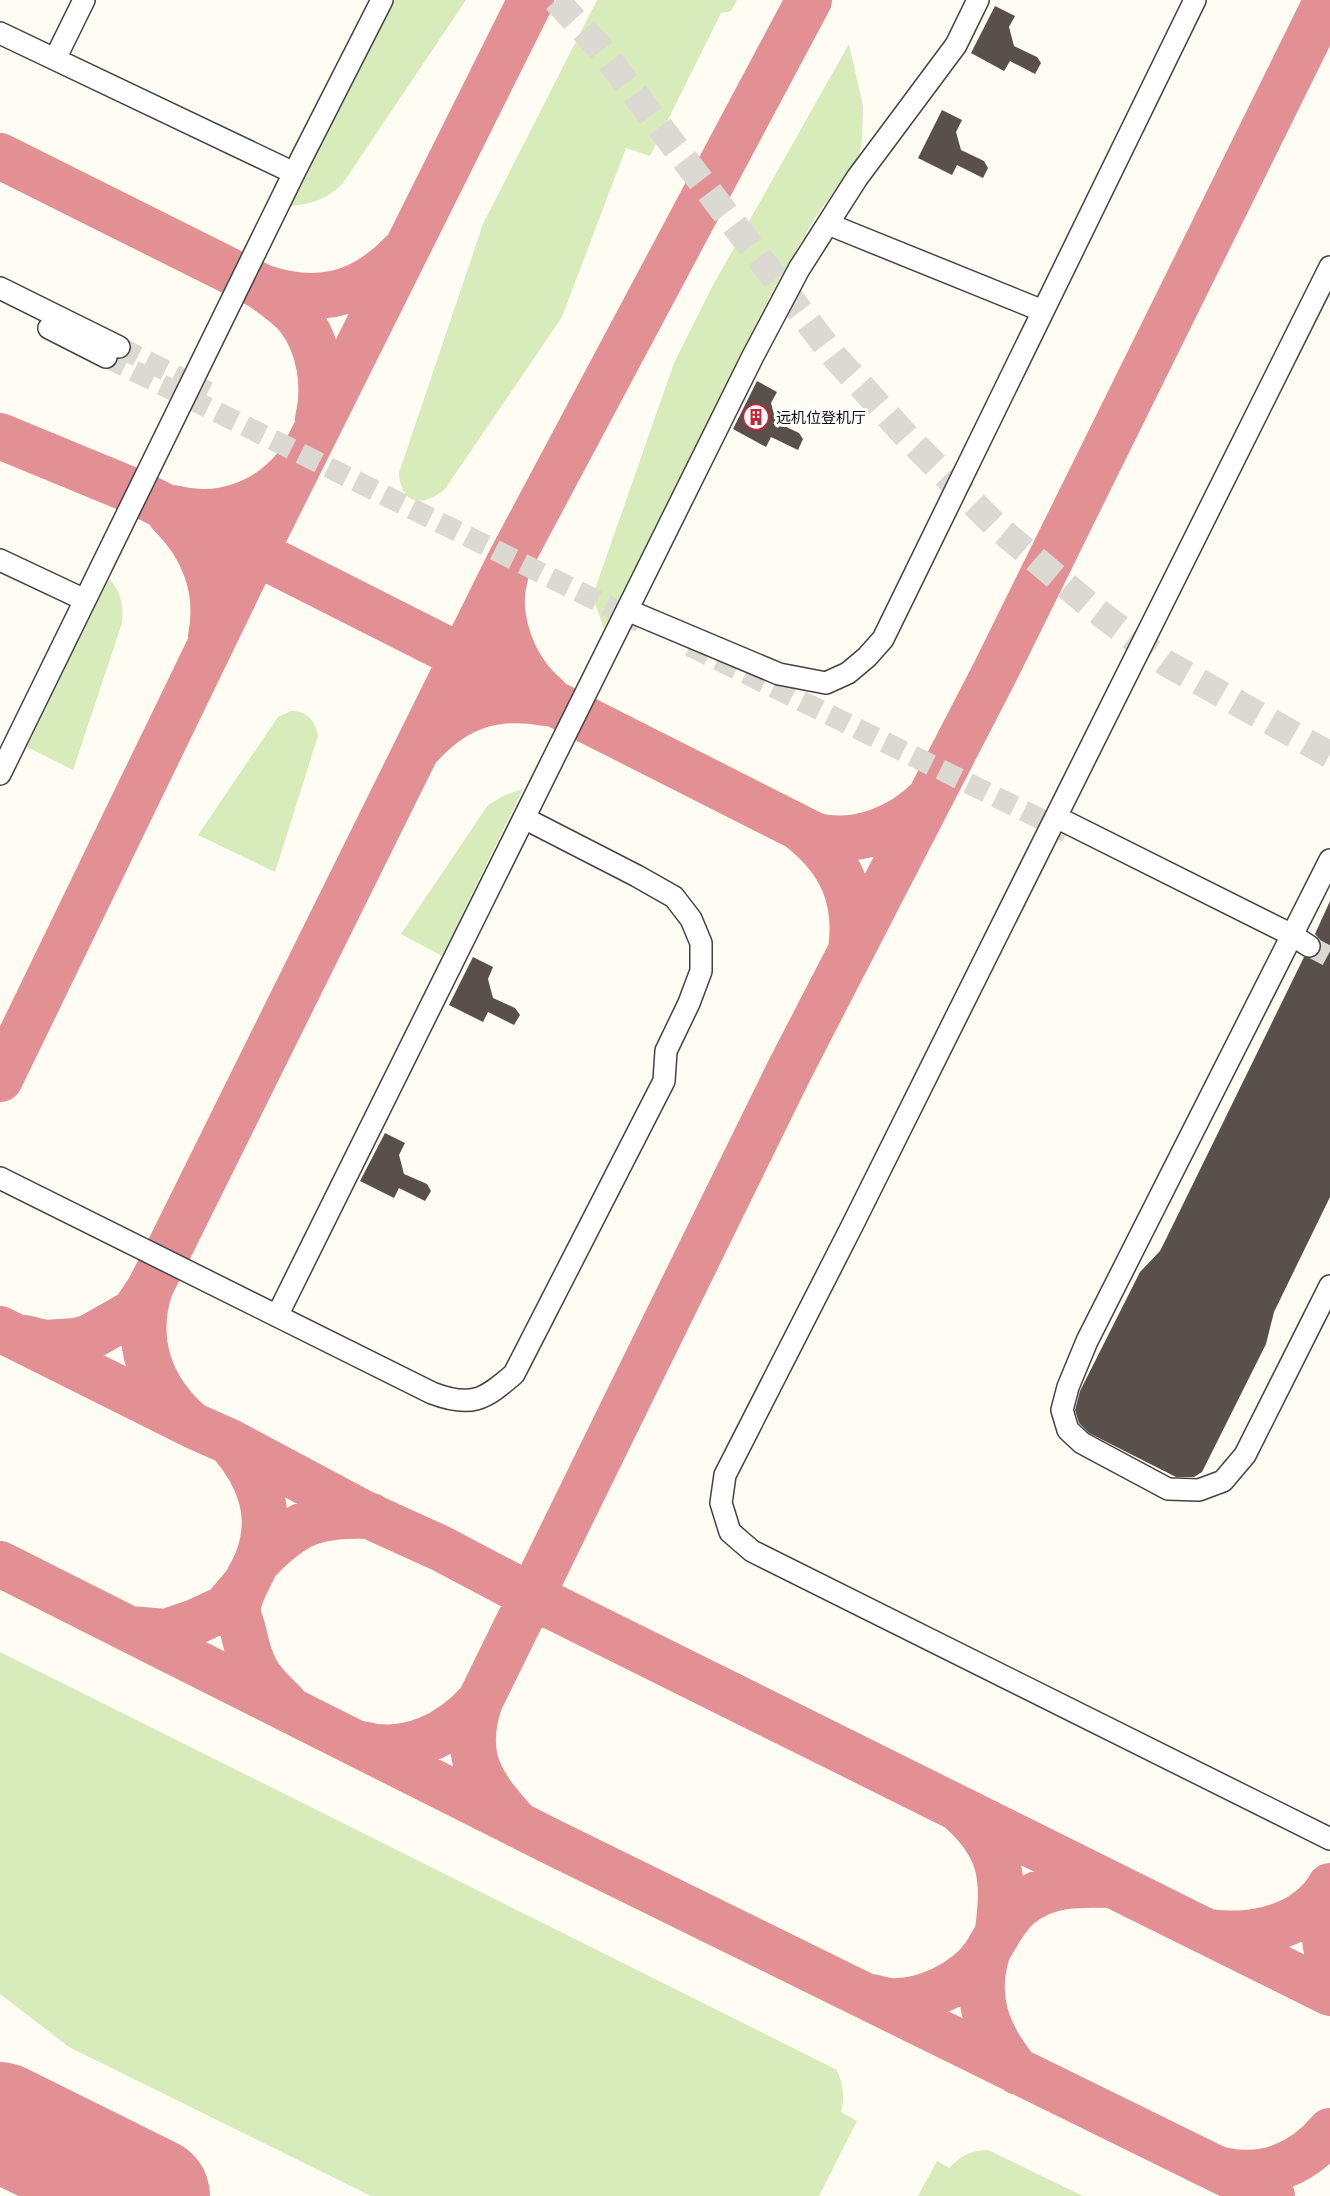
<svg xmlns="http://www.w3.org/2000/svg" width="1330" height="2196" font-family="'PT Serif','Noto Sans SC',serif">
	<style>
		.green { fill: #d7ebbb }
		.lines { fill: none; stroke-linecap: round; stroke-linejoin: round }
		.taxiway { stroke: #e29094; stroke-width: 46 }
		.runway { stroke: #e29094; stroke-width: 118 }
		.building { fill: #59504c }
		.minor-tunnel { stroke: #dbd9d1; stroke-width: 21; stroke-dasharray: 21 10; stroke-linecap: butt }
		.major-tunnel { stroke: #dbd9d1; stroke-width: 27; stroke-dasharray: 27 14; stroke-linecap: butt }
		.minor-casing { stroke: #434343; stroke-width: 24 }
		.minor { stroke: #fff; stroke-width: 21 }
		.labels { text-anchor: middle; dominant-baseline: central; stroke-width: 6; stroke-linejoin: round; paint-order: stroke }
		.poi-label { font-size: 15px; fill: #101010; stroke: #fff; text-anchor: start }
	</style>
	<rect width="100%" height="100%" fill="#fffcf3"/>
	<!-- green -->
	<path class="green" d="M395,0H466L343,183C327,199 313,204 291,206Z
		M597,0H737L731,11L721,13L650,156L626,148L562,317L445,489C423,508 401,505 399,473L483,224Z
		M849,44L863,106L862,139L859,157L815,218L771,294L604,629L595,603L594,592L674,363L712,287Z
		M109,579C121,591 124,607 122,623L73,770L27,747Z
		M291,711C308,711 315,721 318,736L275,872L198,835L278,717Z
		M523,789L442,956L401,934L488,805L505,795Z
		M0,1652L837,2070C843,2086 845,2095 841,2112L857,2121L819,2196H371L69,2047L0,1994Z
		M988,2150L1083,2196H918L937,2161L949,2168C963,2155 969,2151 988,2150Z"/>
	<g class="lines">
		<!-- taxiway -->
		<path class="taxiway" d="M0,156L262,287C318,306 362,295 402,253
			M262,287C274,296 288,305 298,317C320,345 326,386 318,419
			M0,436L138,493L816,836C857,845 901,828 930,798
			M173,508C218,520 265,504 295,468
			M170,514C204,547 220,590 211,637
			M506,573C493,616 513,668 546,696
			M421,745C457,706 495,694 546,703
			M802,830C842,862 858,900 851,951
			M0,1079L255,553L531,0
			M0,1329L192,1425L230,1442L365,1514L440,1548L531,1596L1330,1993
			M25,1338L44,1343L76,1341L90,1337L134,1312L150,1288
			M192,1425C150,1389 133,1341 150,1288L510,561L809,0
			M230,1442C260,1477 275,1516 257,1561C251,1576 239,1592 238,1608C237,1614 241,1623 243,1630C251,1668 257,1678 285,1704
			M257,1562C295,1522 316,1514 371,1516
			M0,1564L550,1841L1272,2196
			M130,1629L166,1632L195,1622L225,1608L247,1582
			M361,1744C407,1756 450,1735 480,1701
			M962,1812C1002,1848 1005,1880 998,1930
			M518,1825C481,1785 461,1757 480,1701L789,1071L995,672L1327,0
			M1330,1892C1320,1916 1324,1941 1330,1966
			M1209,1932C1246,1937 1292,1930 1319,1901C1323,1897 1327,1891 1330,1886
			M987,1953C973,2000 988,2036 1018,2072
			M871,1997C877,1998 883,2000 889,2001C923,2003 966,1983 985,1955C996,1938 1003,1920 1019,1906C1045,1883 1080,1884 1111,1885
			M0,2087L66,2137L156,2196
			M1223,2170C1265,2180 1303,2163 1330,2131"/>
		<!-- runway -->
		<path class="runway" d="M0,2121L151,2196"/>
	</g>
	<!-- building -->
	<path class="building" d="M995,6L1015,16L1009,27L1014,46L1037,57L1041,63L1035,74L1010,61L1004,71L971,53Z
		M942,110L962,120L956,132L961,150L984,161L988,168L983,178L957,165L952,175L918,158Z
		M757,381L777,392L771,403L776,422L799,433L803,439L798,450L771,437L766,447L733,429Z
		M1330,901V1197L1274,1312L1266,1344L1202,1472L1194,1477H1176L1089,1433L1079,1423L1075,1410L1080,1391L1140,1272L1160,1251L1168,1235L1304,957L1314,958L1320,952L1321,941L1315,934Z
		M473,957L493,967L488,979L493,998L515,1008L520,1015L514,1025L488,1012L483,1022L449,1005Z
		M385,1133L405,1143L399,1155L404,1174L427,1184L431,1191L425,1201L399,1188L394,1198L360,1181Z"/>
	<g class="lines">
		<!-- minor-tunnel -->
		<path class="minor-tunnel" d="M119,347L208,392
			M106,357L640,622
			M690,646L1067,832
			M1309,946L1330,957"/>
		<!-- major-tunnel -->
		<path class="major-tunnel" d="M556,0L599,47L834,356L908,438L996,526L1093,608L1166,663L1330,755"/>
		<!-- minor casing -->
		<g class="minor-casing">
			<path id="minor" d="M0,33L294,173
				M55,59L84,0
				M828,224L1043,311
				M1330,267L853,1224L725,1475L721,1503L730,1532L752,1551L1330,1839
				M0,288L119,347
				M49,328L106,357
				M0,560L85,600
				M627,610L779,674L826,683L848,673L867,657L883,639L1195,0
				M0,774L294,173L382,0
				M1064,821L1292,935L1309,946
				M1330,860L1087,1341L1068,1387L1062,1410L1068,1430L1082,1443L1168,1489L1199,1490L1223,1481L1245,1455L1330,1286
				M0,1178L432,1393C471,1408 484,1400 514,1374L664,1081L666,1051L689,1003L701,971V943L691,919L674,897L637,876L524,818
				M277,1316L753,356L799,269L857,178L956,45L978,0"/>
		</g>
		<!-- minor -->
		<use href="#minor" class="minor"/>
	</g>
	<!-- icons -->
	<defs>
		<g id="building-ring" transform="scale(1.35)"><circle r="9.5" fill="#fff" stroke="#c52435" stroke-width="1.5"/><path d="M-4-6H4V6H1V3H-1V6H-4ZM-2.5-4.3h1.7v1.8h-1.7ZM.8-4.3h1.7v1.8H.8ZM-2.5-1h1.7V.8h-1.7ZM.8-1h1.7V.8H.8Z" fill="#c52435"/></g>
	</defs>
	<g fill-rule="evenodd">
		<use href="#building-ring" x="756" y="417"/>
	</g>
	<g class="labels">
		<!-- poi labels -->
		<g class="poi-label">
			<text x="776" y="417">远机位登机厅</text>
		</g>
	</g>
</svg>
